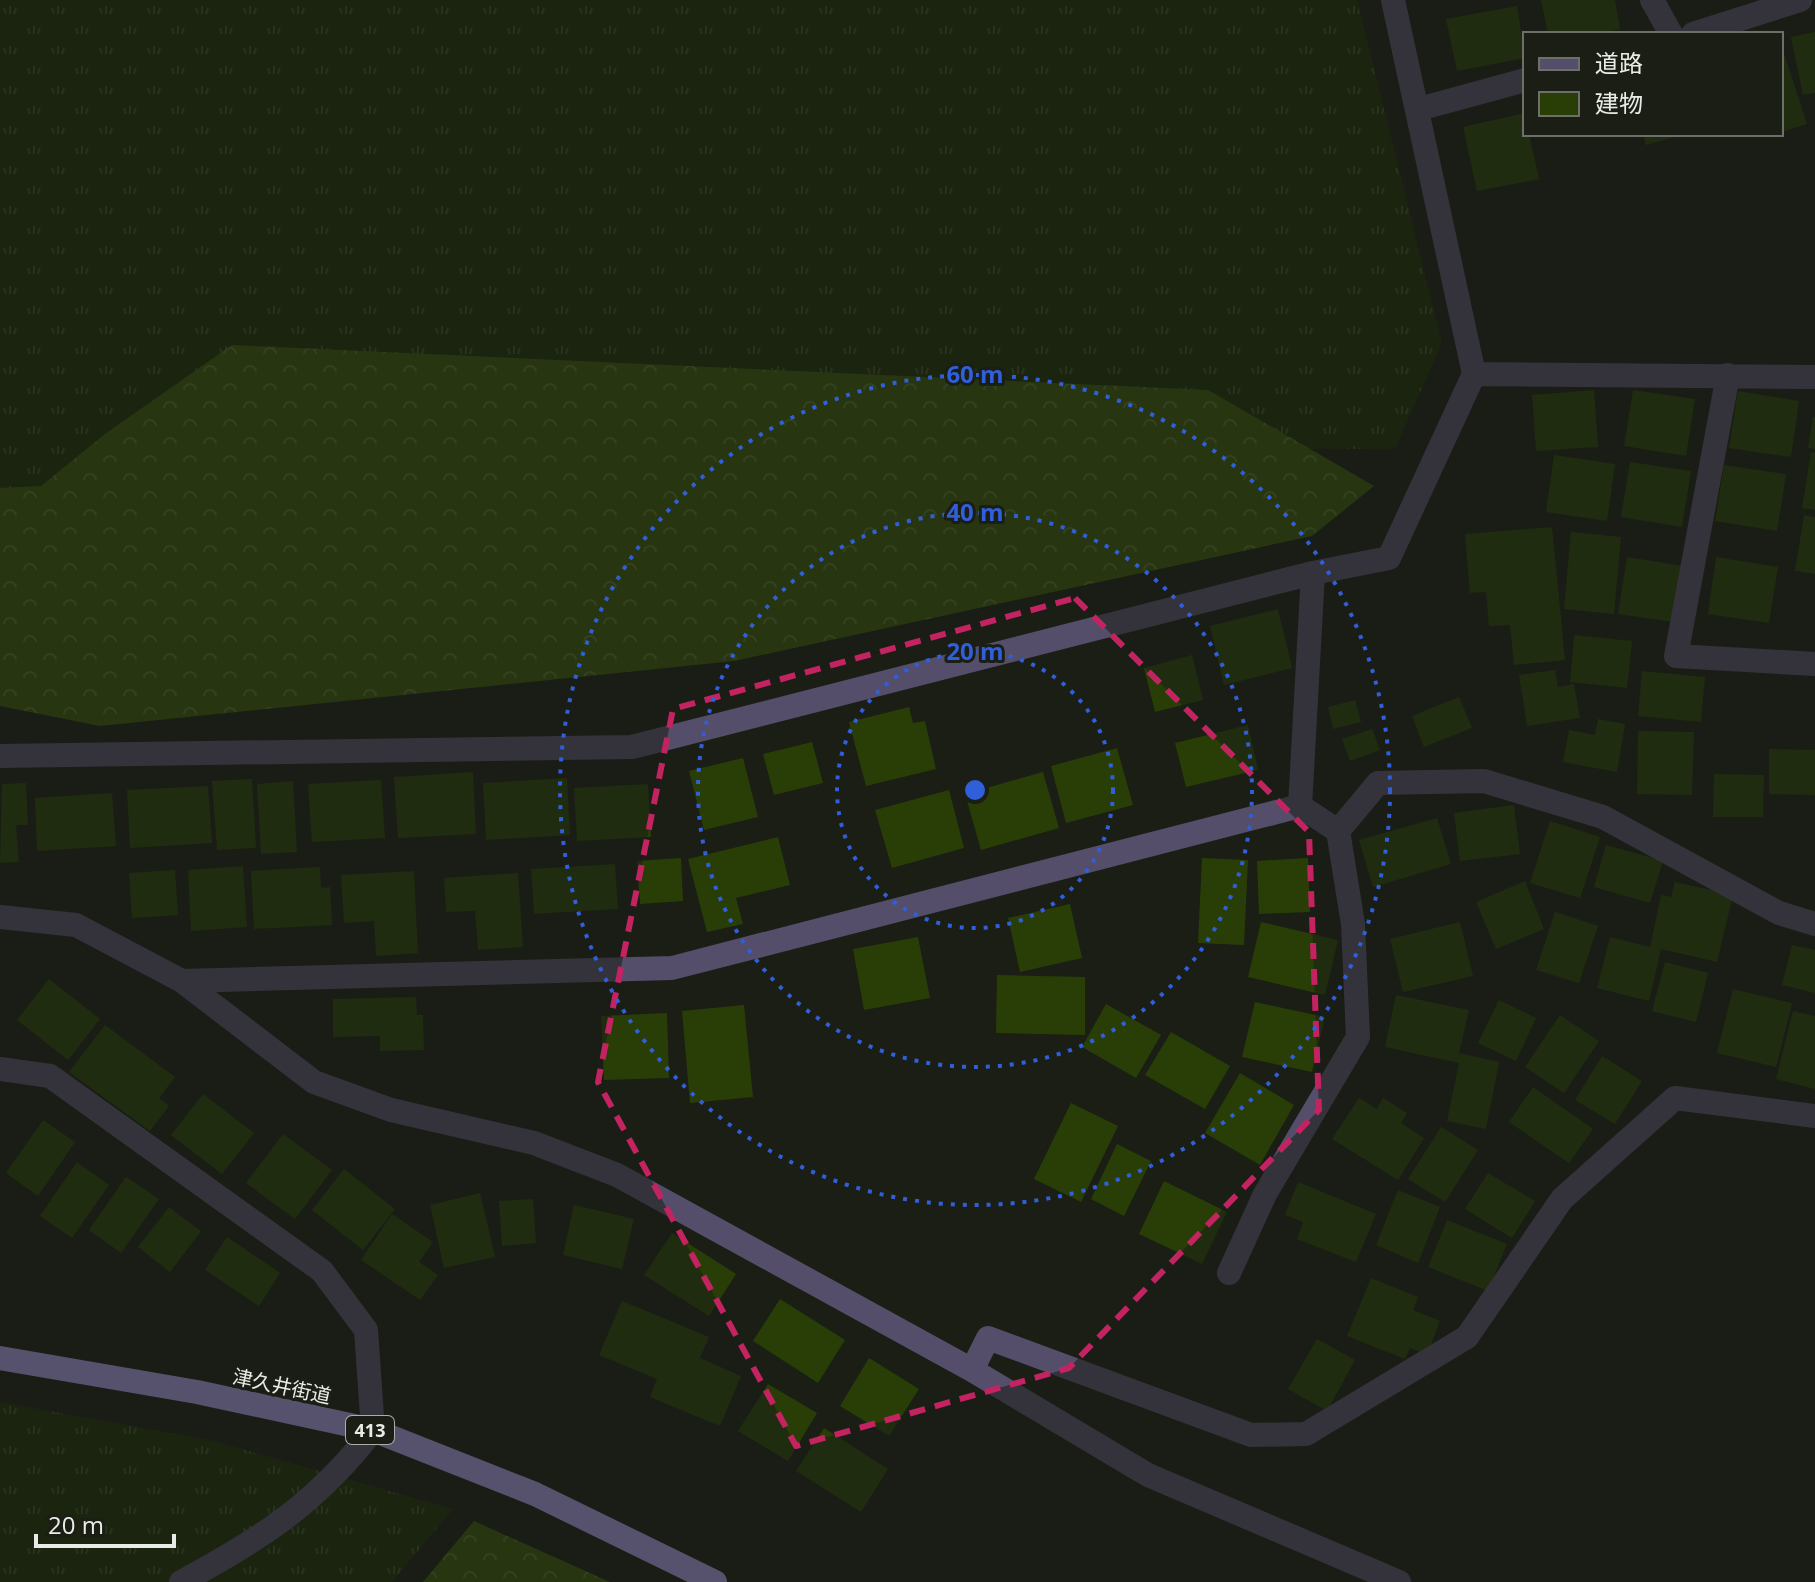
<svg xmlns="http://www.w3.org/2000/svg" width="1815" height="1582" font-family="'Open Sans','Noto Sans JP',sans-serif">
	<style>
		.grass { fill: url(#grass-tufts) }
		.forest { fill: url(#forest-crowns) }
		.building { fill: #293e07 }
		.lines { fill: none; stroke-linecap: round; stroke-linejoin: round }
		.minor { stroke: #544e6a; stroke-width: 24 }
		.highway { stroke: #a192d7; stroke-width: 24 }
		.marked { fill: none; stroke: #c42362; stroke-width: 6; stroke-dasharray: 16 10; stroke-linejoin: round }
		.ring { fill: none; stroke: #315ed9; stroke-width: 4; stroke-dasharray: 4 8 }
		.labels { text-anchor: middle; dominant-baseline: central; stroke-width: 6; stroke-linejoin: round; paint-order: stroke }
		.shield { fill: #1a1e15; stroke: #abaea7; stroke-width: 2 }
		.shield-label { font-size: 18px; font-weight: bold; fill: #e9ece6 }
		.street-label { font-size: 20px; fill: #e9ece6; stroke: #1a1e15 }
		.centre { fill: #315ed9; stroke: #1a1e15; stroke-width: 4 }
		.ring-label { font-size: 24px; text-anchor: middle; font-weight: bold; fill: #315ed9; stroke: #1a1e15; stroke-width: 6; stroke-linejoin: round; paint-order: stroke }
	</style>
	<defs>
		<pattern id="grass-tufts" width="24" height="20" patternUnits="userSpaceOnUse" patternTransform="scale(2)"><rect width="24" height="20" fill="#1e2d08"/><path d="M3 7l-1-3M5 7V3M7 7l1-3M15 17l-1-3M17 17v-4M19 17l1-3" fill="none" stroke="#3f4c2c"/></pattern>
		<pattern id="forest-crowns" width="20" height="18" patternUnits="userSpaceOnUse" patternTransform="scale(2)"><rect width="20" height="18" fill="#38540a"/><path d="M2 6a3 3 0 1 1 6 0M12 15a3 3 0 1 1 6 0" fill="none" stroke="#556d2e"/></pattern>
	</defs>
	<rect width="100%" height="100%" fill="#1a1e15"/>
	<!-- grass -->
	<path class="grass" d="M0,0H1357L1442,343L1395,449L1164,448L0,573Z
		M0,1402L210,1440L453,1509L392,1582H0Z"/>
	<!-- forest -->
	<path class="forest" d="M232,345L1208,390L1374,486L1312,536L734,661L100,726L0,706V488L41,486L105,434Z
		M474,1521L610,1582H423Z"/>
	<!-- building -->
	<path class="building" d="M1541,0H1615L1620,29L1595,34H1548Z
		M1517,6L1525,58L1457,71L1446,19Z
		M1815,32V93L1803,95L1791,37Z
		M1781,44L1807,124L1781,132Z
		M1525,113V134H1529L1539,179L1477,191L1463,127Z
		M1643,134H1682L1683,135L1646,145Z
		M1594,390L1598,447L1536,451L1532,395Z
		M1633,390L1695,399L1686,456L1624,446Z
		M1738,391L1799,401L1791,457L1729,448Z
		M1813,417H1815V449L1808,448Z
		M1811,452L1815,453V510L1802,508Z
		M1554,455L1615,464L1607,521L1546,512Z
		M1630,462L1691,471L1682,527L1621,517Z
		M1724,465L1786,474L1777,531L1715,521Z
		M1804,515L1815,517V574L1795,571Z
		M1552,527L1565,660L1514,665L1510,625L1489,626L1486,592L1470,593L1465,534Z
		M1571,532L1621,537L1614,614L1564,609Z
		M1627,557L1689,567L1680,623L1618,614Z
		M1716,557L1778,567L1769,623L1708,614Z
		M1278,609L1292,668L1224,685L1210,626Z
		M1574,635L1632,641L1627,688L1570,682Z
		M1192,655L1203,700L1155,712L1144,668Z
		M1555,670L1558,687L1574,684L1580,718L1527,726L1519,675Z
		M1642,671L1705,677L1701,722L1638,716Z
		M1459,697L1472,728L1424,747L1412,716Z
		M1355,700L1361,722L1333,729L1328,707Z
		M909,707L913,723L925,721L936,769L866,786L849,722Z
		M1598,719L1625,724L1617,772L1563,762L1569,730L1595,735Z
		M1248,725L1258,770L1186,787L1175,743Z
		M1372,729L1380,750L1350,761L1342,739Z
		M1638,731L1694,732L1692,795L1637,794Z
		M812,742L823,783L774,795L763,754Z
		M1117,748L1133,805L1066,823L1051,766Z
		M1769,749L1815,750V795L1769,794Z
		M743,758L758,817L704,830L689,771Z
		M473,772L476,834L398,838L394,777Z
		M1043,772L1059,828L981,850L965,794Z
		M1714,774L1764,775L1763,817H1713Z
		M567,778L570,835L486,840L483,783Z
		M252,779L256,848L217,850L212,781Z
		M381,780L385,838L312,842L308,784Z
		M293,781L297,852L261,854L257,784Z
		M26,783L28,825H16L19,862L0,863L2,784Z
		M648,784L651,837L577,841L574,788Z
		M208,786L212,843L130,848L127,790Z
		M949,790L964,848L892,868L875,810Z
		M112,793L116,846L37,851L35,798Z
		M1514,805L1520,854L1460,861L1454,813Z
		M1437,818L1451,864L1373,887L1359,840Z
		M1550,821L1600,837L1580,898L1530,883Z
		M778,837L790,885L736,898L743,924L707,932L688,859Z
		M1606,845L1663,861L1650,903L1594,887Z
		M681,858L683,901L640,904L637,861Z
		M1202,858L1248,860L1244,945L1198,943Z
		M1308,858L1310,912L1259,914L1257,861Z
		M615,864L618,909L534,914L531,869Z
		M243,866L247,927L191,931L188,870Z
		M320,867L321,888L330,887L332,925L254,929L251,871Z
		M175,870L178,915L132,918L129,873Z
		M414,871L418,953L376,956L374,921L344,923L341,875Z
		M518,873L523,947L478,950L475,911L446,912L444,878Z
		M1525,881L1544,929L1496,949L1476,902Z
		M1675,882L1733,895L1717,962L1661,949L1649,1001L1597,988L1610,937L1650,947L1661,895L1671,897Z
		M1070,904L1082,958L1020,972L1008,918Z
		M1555,912L1598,926L1579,983L1536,970Z
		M1261,922L1338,940L1325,995L1248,977Z
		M1460,922L1473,976L1403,992L1390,939Z
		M918,937L930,998L864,1010L853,949Z
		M1792,945L1815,950V993L1782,985Z
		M1665,962L1708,973L1696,1022L1652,1011Z
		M997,975L1085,977V1035L996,1033Z
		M49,979L100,1019L68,1060L17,1020Z
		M1733,989L1792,1003L1776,1067L1717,1053Z
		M1396,995L1469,1010L1459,1053L1499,1062L1486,1129L1447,1121L1459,1063L1385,1047Z
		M416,997L417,1015H423L424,1050L380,1051V1036L333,1037V999Z
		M1499,1000L1536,1018L1516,1061L1478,1043Z
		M1255,1002L1325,1017L1312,1072L1242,1057Z
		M1106,1004L1161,1035L1136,1078L1082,1047Z
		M744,1005L753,1097L690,1103L682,1011Z
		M1793,1011L1815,1016V1089L1776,1079Z
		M667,1013L669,1078L604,1080L601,1016Z
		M1560,1015L1599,1041L1564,1093L1525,1067Z
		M105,1025L175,1077L159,1098L169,1106L150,1131L69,1072Z
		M1171,1032L1230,1066L1205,1109L1145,1075Z
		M1602,1056L1642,1081L1615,1124L1575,1100Z
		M1240,1073L1294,1105L1260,1165L1205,1133Z
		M1533,1087L1593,1129L1569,1163L1509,1122Z
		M203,1094L254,1133L222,1174L171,1135Z
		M1359,1098L1377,1109L1383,1098L1407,1113L1401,1123L1424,1138L1398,1180L1332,1139Z
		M1071,1103L1118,1126L1081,1202L1034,1179Z
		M43,1120L75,1142L38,1196L6,1173Z
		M1441,1127L1478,1150L1445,1202L1408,1179Z
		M283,1134L332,1170L295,1219L246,1183Z
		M1117,1144L1151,1161L1124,1216L1091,1199Z
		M77,1162L109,1185L72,1238L40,1216Z
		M344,1169L395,1209L363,1250L312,1210Z
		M1488,1173L1535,1201L1512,1238L1465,1209Z
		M126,1177L159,1199L121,1253L89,1230Z
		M1164,1181L1227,1212L1202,1264L1139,1234Z
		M1298,1182L1376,1214L1356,1262L1297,1239L1303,1222L1285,1215Z
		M1398,1190L1440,1207L1418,1263L1376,1245Z
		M480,1193L495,1257L444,1268L430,1205Z
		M533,1199L536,1243L502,1246L499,1201Z
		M574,1205L634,1219L622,1269L563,1255Z
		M169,1207L201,1231L170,1272L138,1247Z
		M392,1214L433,1242L419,1262L438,1275L420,1300L361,1260Z
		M1447,1220L1507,1244L1488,1291L1428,1267Z
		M672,1233L736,1274L709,1316L644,1275Z
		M227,1237L280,1273L259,1306L205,1270Z
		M1371,1278L1418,1297L1413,1310L1440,1321L1427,1355L1410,1348L1405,1359L1347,1336Z
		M780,1299L845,1340L818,1383L753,1341Z
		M622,1301L709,1337L700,1358L741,1376L720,1426L650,1397L657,1379L599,1355Z
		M1317,1339L1355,1360L1327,1411L1288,1389Z
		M869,1358L919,1389L889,1436L840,1406Z
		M768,1384L817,1413L788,1461L738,1431Z
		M824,1428L888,1469L861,1512L796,1471Z"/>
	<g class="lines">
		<!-- minor -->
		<path class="minor" d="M1652,0L1671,34
			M1693,34L1800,0
			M1419,109L1525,80
			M1474,374L1815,377
			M1728,375L1676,656L1815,664
			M0,756L632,747L1313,573L1389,558L1474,374L1393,0
			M1338,831L1378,783L1484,781L1603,817L1779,913L1815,924
			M0,917L76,925L182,981L314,1082L391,1110L534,1143L617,1175L972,1370L1148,1475L1399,1582
			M182,981L672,968L1300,806
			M0,1069L50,1076L322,1271L366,1330L373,1430C317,1503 261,1539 181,1582
			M1229,1273L1265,1194L1358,1037L1353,924L1338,831L1300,806L1313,573
			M972,1370L988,1338L1251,1435L1306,1434L1467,1337L1562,1199L1675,1098L1815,1116"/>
		<!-- highway -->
		<path class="highway" d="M0,1358L197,1392L373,1430L535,1494L715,1582"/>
	</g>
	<!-- marked area -->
	<path d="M0 0H1815V1582H0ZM1075,598L1309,832L1319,1110L1069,1368L796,1446L598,1082L673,709Z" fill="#1a1e15" fill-opacity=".55" fill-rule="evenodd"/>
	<path class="marked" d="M1075,598L1309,832L1319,1110L1069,1368L796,1446L598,1082L673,709Z"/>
	<!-- distance rings -->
	<g class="ring">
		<circle cx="975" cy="790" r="138"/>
		<circle cx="975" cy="790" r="277"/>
		<circle cx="975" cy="790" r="415"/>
	</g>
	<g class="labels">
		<!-- shield labels -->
		<rect class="shield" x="346" y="1416" width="48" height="28" rx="6"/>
		<g class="shield-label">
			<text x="370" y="1430">413</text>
		</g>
		<!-- street labels -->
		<g class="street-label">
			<text transform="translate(282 1386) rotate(12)">津久井街道</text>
		</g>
	</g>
	<circle cx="975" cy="790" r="12" class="centre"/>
	<g class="ring-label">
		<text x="975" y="383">60 m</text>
		<text x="975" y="521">40 m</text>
		<text x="975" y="660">20 m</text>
	</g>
	<!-- legend -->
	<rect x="1523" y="32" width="260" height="104" fill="#1a1e15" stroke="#6d7069" stroke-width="2"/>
	<rect x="1539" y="58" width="40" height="12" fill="#544e6a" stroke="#6d7069" stroke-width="2"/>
	<text x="1595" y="72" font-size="24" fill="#e9ece6">道路</text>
	<rect x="1539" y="92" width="40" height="24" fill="#293e07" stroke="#6d7069" stroke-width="2"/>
	<text x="1595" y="112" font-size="24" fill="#e9ece6">建物</text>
	<!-- scale -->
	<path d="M36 1534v12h138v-12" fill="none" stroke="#e9ece6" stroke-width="4"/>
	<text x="48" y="1534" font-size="24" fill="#e9ece6" stroke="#1a1e15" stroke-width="6" paint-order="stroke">20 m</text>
</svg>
